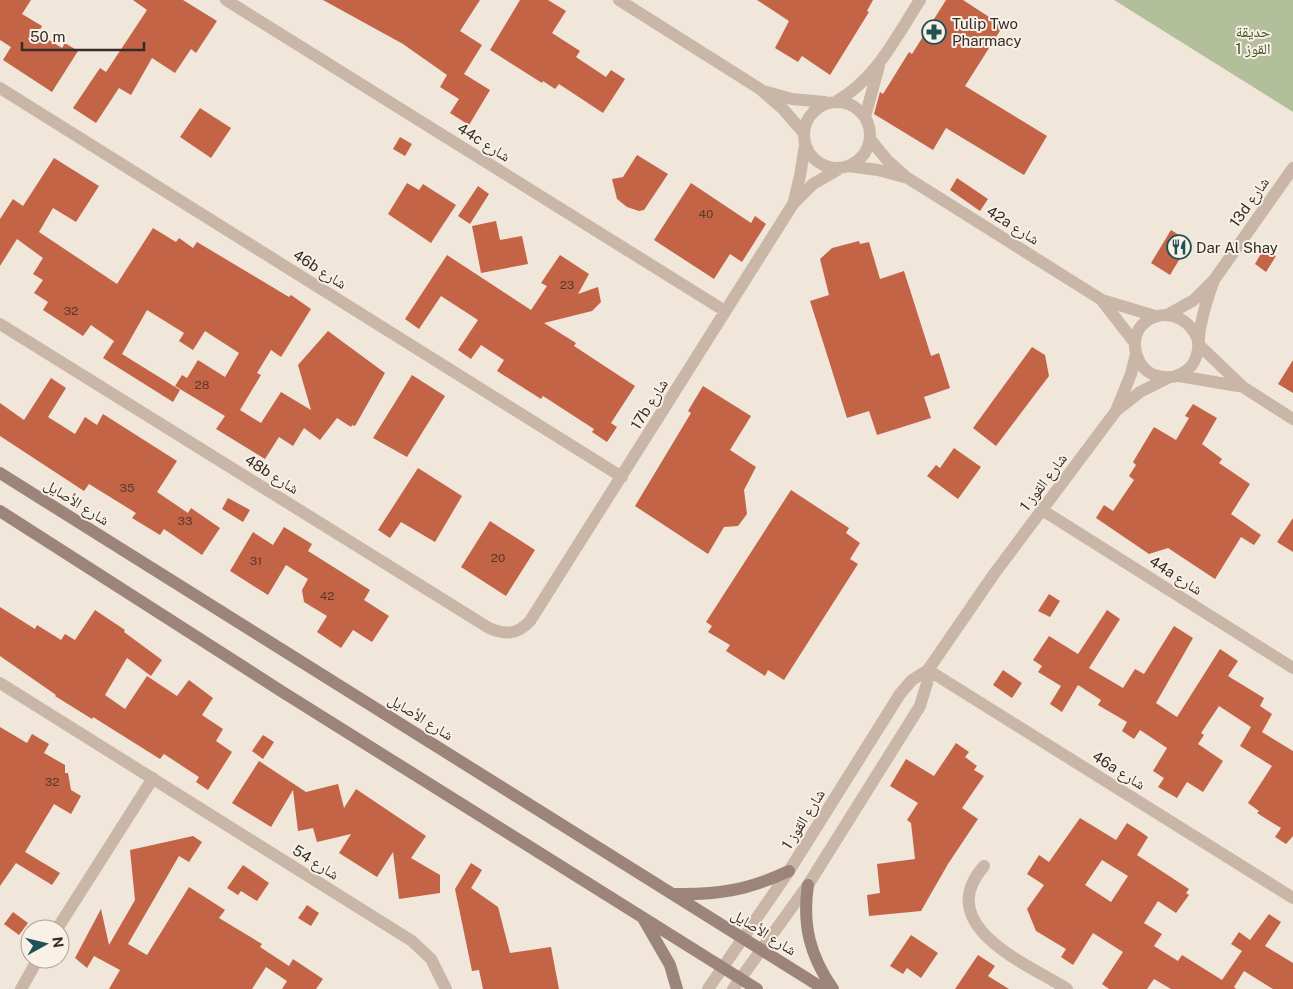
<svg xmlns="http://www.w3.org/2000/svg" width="1293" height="989" font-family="'Public Sans','Noto Naskh Arabic',sans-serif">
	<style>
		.green { fill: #b3bf9a }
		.building { fill: #c36446; fill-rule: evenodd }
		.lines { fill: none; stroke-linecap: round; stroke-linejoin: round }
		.street { stroke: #c9b6a6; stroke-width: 12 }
		.secondary { stroke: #9c8578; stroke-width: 12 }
		.labels { text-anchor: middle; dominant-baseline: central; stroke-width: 4; stroke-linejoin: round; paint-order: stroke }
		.number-label { font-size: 12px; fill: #58392f }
		.poi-label { font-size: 15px; fill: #352b27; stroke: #f9f0e6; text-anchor: start }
		.park-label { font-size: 15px; fill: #44532b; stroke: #f9f0e6 }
		.street-label { font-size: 15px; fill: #352b27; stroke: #f9f0e6 }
	</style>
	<rect width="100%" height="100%" fill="#f1e6da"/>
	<!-- green -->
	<path class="green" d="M1114,0H1293V112Z"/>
	<!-- building -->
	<path class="building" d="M0,0H31L22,14L42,26L38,33L62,48L65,43L78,51L52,92L3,60L11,47L0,40Z
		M133,0H183L217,21L196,53L191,49L175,73L152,58L131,95L119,88L96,123L73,108L100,68L106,72L147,10Z
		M323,0H480L460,31L482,45L464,74L490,90L469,125L450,113L459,99L440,87L447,75L403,44Z
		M520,0H548L566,11L552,33L580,51L576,57L606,77L611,70L625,79L603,113L559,84L555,89L543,81L542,83L490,50Z
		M757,0H873L867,11L869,12L830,75L802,56L798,62L775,48L789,21Z
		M946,0H963L1003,26L965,86L1047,136L1024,175L946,128L933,150L874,114L880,92L883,94L909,52L912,54Z
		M200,108L231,128L211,158L180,137Z
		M400,137L412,144L405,156L393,149Z
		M637,155L668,174L644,210L639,211L627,207L617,199L612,179L623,177Z
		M54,158L99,186L76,222L53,208L39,232L117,284L153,228L176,242L179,238L193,248L197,242L289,297L291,295L311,309L281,357L271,350L257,373L261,375L240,410L261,423L281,392L311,410L298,365L328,331L385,373L355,426L352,425L351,427L337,418L320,440L304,428L293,446L279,437L265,459L216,429L225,416L175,386L182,375L187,378L198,360L225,377L239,353L205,331L193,350L179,341L184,333L147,310L122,354L180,390L173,402L103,358L114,341L91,325L83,336L43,310L48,302L34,293L43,280L33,274L43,258L17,239L0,266V219L13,199L23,206Z
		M957,178L988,199L980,211L950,190Z
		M407,183L419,190L423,184L456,205L431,243L388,214Z
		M691,183L751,223L755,216L766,224L742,262L730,254L714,279L654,240Z
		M478,186L489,194L470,224L458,216Z
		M496,221L500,240L522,236L528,264L481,273L472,226Z
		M1171,230L1190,242L1170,275L1151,263Z
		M859,241L860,244L869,242L880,279L904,271L931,356L939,353L950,388L924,397L931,418L877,435L869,411L847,418L810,301L829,295L820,259L832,248Z
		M1264,248L1276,256L1266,272L1255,264Z
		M447,255L531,310L547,286L541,283L560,255L589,274L578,294L598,287L601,302L592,311L544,323L576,343L574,346L635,386L611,423L617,427L607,442L592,432L594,429L543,396L541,399L497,371L504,360L481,345L471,359L458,350L478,320L441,296L419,329L405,319Z
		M1032,347L1045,355L1049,376L996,446L973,428Z
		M1293,360V393L1278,384Z
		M412,375L445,396L407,457L373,438Z
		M51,378L66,388L48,417L75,434L85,417L97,425L103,414L177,461L157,492L188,513L191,508L220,528L202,555L164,529L160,535L132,518L136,513L89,484L84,491L0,436V403L24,420Z
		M703,386L751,416L730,450L756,467L744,490L747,514L738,526L724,527L708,554L635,506L691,413L688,411Z
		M1193,404L1217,418L1202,444L1222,459L1219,463L1250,484L1231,514L1261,535L1254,545L1241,537L1215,579L1168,548L1149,554L1096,518L1104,505L1113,511L1134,480L1129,476L1136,465L1133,462L1154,427L1176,440L1189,418L1185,416Z
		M954,448L981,467L958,499L927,476L936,465L940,468Z
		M418,468L462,496L435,542L401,522L390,538L378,530Z
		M791,490L849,528L846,533L860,543L850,559L858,564L784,680L768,670L765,676L726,651L730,645L708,632L712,626L706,622Z
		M228,498L250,510L243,522L222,509Z
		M1293,518V552L1277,542Z
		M490,521L535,550L506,596L461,567Z
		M284,527L312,544L308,551L370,590L364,600L389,616L372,642L353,630L341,648L317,632L327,616L304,602L302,590L308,579L286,565L268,595L230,571L253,532L273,545Z
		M1049,594L1060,601L1050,617L1038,611Z
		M0,607L35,629L37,625L61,640L65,634L75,640L95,610L125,630L124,632L162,660L151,676L127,658L105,695L125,709L147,676L177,696L189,680L213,698L202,715L223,729L216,741L232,752L208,790L196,782L199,777L164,754L160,759L93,717L92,719L55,696L56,695L0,656Z
		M1107,610L1120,619L1089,668L1123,688L1135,669L1144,674L1174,626L1193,638L1156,703L1177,717L1220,649L1238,661L1228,676L1264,698L1260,706L1272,714L1262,732L1293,751V836L1286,844L1275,837L1281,828L1257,813L1259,811L1248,803L1272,766L1240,746L1251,727L1219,706L1201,733L1204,735L1198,744L1223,761L1203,792L1187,782L1177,798L1158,787L1164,778L1153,771L1167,748L1140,730L1134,739L1122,731L1127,722L1098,705L1101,700L1078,685L1062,712L1050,704L1061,686L1038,672L1042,666L1033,660L1049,636L1078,654Z
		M1003,670L1022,683L1012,698L993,685Z
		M0,727L27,743L32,734L49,744L44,753L65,765V773H68L71,790L81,796L71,814L54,804L25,852L60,873L52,885L16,863L0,886Z
		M263,735L274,742L263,759L252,751Z
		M956,743L969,752L965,757L977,766L974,770L984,776L962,808L978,819L948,864L921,911L869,916L867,895L880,893L877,864L915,859L911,823L907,820L918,803L890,786L906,759L934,776Z
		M259,761L306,792L338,784L344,808L356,789L426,836L411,858L440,875V893L399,899L393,852L377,877L339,853L351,834L317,842L313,828L298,831L293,790L271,827L232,803Z
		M1080,818L1116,840L1127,823L1141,832L1148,837L1137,855L1189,889L1186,893L1189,895L1176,913L1158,901L1144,923L1162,934L1154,946L1178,961L1182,955L1222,980L1242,951L1231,944L1239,932L1250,940L1269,914L1281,922L1265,946L1293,963V989H1273L1244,971L1234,987L1236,989H1171L1154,979L1147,989H1109L1102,984L1123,952L1093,933L1073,965L1061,957L1066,949L1036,931L1027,909L1044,885L1027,874L1039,855L1049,862ZM1102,860L1128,876L1111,902L1085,885Z
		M193,836L202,842L189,862L179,856L128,944L147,955L189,887L225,910L219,918L262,944L260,947L289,966L293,959L323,979L316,989H282L287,981L266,967L252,989H109L120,970L94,956L87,968L75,958L101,909L109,945L135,900L130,850Z
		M471,863L482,870L471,888L498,907L510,953L551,947L559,989H483L479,970L472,971L455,889Z
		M243,865L269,883L257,901L241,891L238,895L227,888Z
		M307,905L319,913L311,926L298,918Z
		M13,912L28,923L19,935L4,924Z
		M911,935L938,953L921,978L907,968L903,974L890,966Z
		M978,955L995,966L988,976L1009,989H955Z"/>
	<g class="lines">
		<!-- street -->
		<path class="street" d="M226,0L725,311
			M619,0L760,89L783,109L803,132
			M0,88L622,477
			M767,92L792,99L825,102
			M837,101C876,79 896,37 920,0
			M804 135a33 33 0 1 1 66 0a33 33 0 1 1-66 0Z
			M865,117L879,66
			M870,139L887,160L906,177L1102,300L1155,316
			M848,166L878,170L904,177
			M794,201L800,176L805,145
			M1103,302L1135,343
			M1169,314L1194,300L1214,280L1293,168
			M0,324L489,628C505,635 517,635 530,621L793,204L813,184L839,169
			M1198,340C1181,296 1123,316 1137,356C1140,366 1148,374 1158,376C1175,381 1193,371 1197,354C1200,344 1198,334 1201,324C1204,309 1209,294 1214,280
			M1198,344L1243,387L1293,419
			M1179,376L1238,386
			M1117,410L1140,392L1168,378
			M1042,510L1293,668
			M928,670L1293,898
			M0,683L412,941L431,959L446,989
			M984,866C932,926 1026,963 1067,989
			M57,929L153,778
			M21,989L38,959
			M708,989L789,871L900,694L912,680L928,670L994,574L1116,411L1131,374L1136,354
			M733,989L808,885L920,706L927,683L928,670"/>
		<!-- secondary -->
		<path class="secondary" d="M0,473L824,989
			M0,511L281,691L757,989
			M808,885C802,925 810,956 833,989
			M673,894C719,895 748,890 789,871
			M644,920L670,965L677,989"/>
	</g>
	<!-- icons -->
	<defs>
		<g id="pharmacy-ring" transform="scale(1.25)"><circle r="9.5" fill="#f9f0e6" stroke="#1e5255" stroke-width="1.5"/><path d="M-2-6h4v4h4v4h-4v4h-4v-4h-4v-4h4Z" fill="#1e5255"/></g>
		<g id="restaurant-ring" transform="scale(1.25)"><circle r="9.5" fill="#f9f0e6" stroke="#1e5255" stroke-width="1.5"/><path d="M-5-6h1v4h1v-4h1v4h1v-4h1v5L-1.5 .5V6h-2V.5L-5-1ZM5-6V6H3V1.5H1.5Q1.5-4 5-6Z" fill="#1e5255"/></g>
	</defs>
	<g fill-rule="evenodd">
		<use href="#pharmacy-ring" x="934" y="32"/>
		<use href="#restaurant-ring" x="1179" y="247"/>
	</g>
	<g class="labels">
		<!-- number labels -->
		<g class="number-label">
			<text x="706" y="214">40</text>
			<text x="567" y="285">23</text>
			<text x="71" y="311">32</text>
			<text x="202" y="385">28</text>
			<text x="127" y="488">35</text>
			<text x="185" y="521">33</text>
			<text x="498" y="558">20</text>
			<text x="256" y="561">31</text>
			<text x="327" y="596">42</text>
			<text x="52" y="782">32</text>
		</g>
		<!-- poi labels -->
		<g class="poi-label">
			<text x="952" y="23">Tulip Two<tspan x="952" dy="17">Pharmacy</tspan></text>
			<text x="1196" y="247">Dar Al Shay</text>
		</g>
		<!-- park labels -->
		<g class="park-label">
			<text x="1253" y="31">حديقة<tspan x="1253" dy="17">القوز 1</tspan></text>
		</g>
		<!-- street labels -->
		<g class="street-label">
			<text transform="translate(484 142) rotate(32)">44c شارع</text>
			<text transform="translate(1249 202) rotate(-55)">13d شارع</text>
			<text transform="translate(1013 225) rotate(32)">42a شارع</text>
			<text transform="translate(320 269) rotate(32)">46b شارع</text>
			<text transform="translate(649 404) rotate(-58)">17b شارع</text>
			<text transform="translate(272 474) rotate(32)">48b شارع</text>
			<text transform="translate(1043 482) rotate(-53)">شارع القوز 1</text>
			<text transform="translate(77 502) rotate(32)">شارع الأصايل</text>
			<text transform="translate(1176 575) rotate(32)">44a شارع</text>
			<text transform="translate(421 717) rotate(32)">شارع الأصايل</text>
			<text transform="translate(1119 770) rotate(32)">46a شارع</text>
			<text transform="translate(803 819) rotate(-58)">شارع القوز 1</text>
			<text transform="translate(316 862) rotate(32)">شارع 54</text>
			<text transform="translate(764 932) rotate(32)">شارع الأصايل</text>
		</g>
	</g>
	<!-- north arrow -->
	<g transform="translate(45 944) rotate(82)"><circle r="24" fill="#f9f0e6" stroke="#aba19a"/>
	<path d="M0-4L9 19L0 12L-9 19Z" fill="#1e5255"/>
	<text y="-8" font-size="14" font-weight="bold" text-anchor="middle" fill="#352b27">N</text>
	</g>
	<!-- scale -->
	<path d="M22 42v8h122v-8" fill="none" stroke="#352b27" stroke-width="2.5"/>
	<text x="30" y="42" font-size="15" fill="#352b27" stroke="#f9f0e6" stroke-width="4" paint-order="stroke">50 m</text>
</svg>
